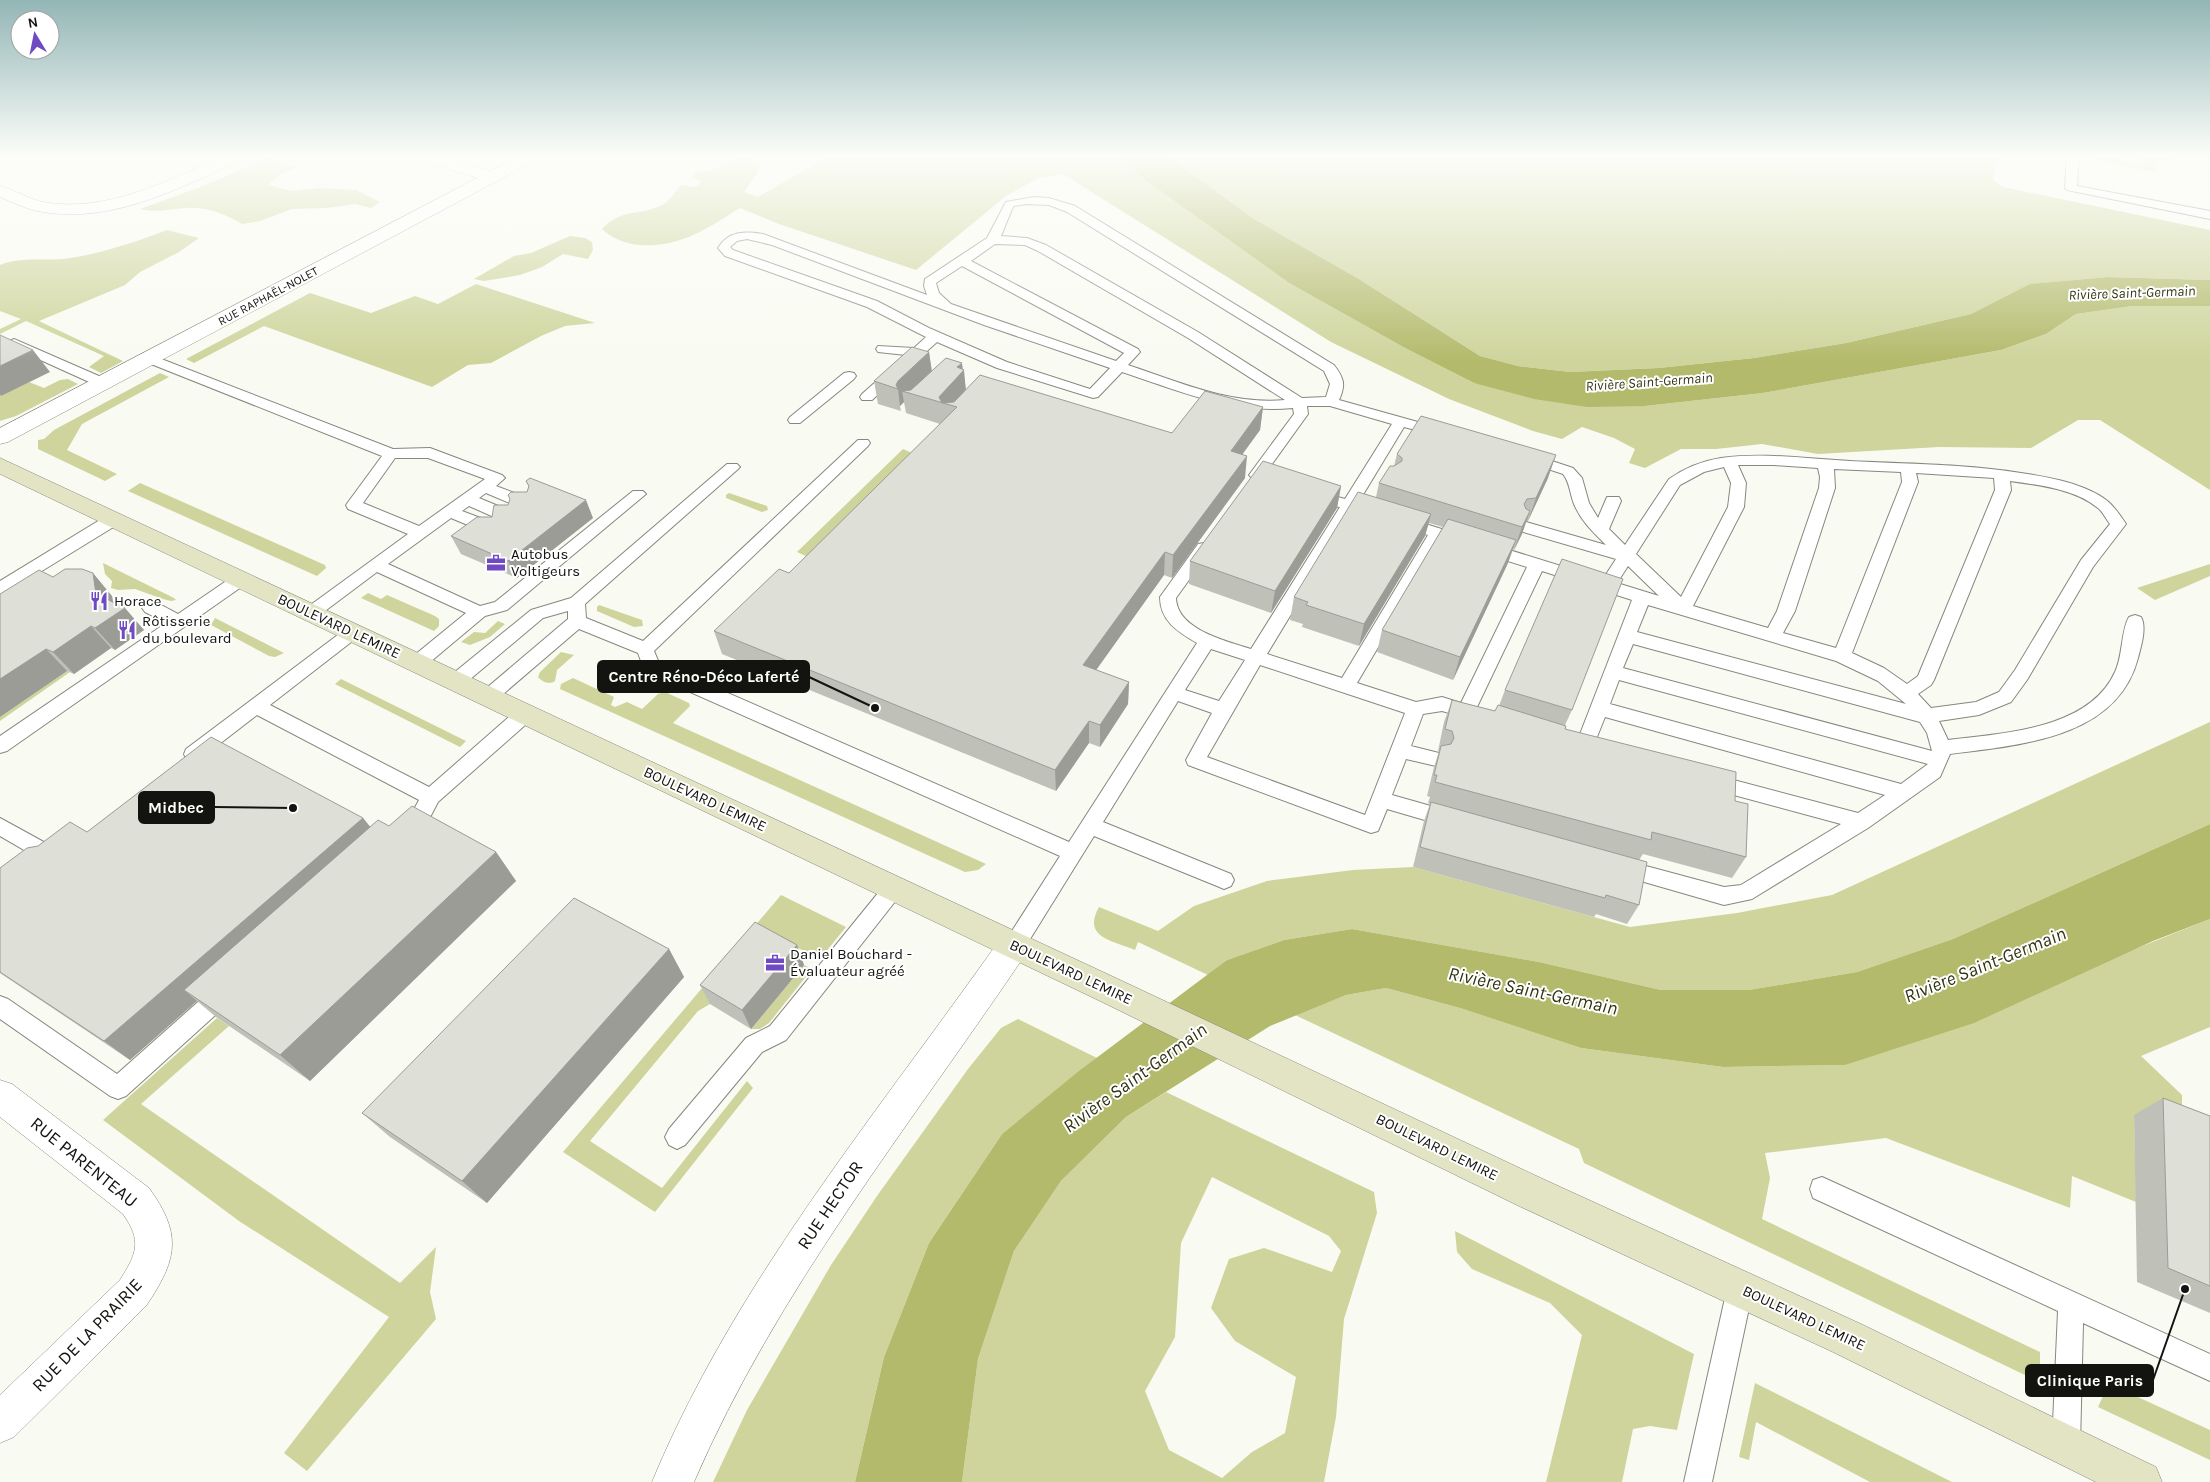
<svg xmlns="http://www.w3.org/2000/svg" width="2210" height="1482" font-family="Karla,sans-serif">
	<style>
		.green { fill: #ced49b; fill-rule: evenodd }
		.water { fill: #b3ba6b }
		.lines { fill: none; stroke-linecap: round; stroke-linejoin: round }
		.service-casing { stroke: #86877f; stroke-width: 2 }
		.minor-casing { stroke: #86877f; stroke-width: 1 }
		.tertiary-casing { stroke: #86877f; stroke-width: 1 }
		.secondary-casing { stroke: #86877f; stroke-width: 1 }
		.service { fill: #fff; fill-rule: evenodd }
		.minor { fill: #fff; fill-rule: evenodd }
		.tertiary { fill: #fff; fill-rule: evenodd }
		.secondary { fill: #e2e4c3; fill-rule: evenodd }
		.wall { fill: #bfc0b8 }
		.shaded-wall { fill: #9b9c96 }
		.building { fill: #dedfd6; stroke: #9b9c96 }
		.labels { text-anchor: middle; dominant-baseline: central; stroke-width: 4; stroke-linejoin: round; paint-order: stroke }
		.far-street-label { font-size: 12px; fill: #131310; stroke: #fff }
		.far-water-label { font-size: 14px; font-style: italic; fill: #313411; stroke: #fff }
		.poi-label { font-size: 15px; fill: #131310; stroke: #fff; text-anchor: start }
		.street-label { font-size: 15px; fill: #131310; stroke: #fff }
		.near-street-label { font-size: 18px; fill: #131310; stroke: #fff }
		.near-water-label { font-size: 19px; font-style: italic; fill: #313411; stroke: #fff }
		.leader { fill: none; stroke: #131310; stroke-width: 2 }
		.callout-dot { fill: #131310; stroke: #fff; stroke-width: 2 }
		.callout { fill: #131310; stroke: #131310; stroke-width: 2 }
		.callout-label { font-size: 16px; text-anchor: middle; font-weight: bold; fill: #fff }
	</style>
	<rect width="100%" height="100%" fill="#f9fbf2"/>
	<!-- green -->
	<path class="green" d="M833,154H1116L1145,180L1289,283L1405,348L1474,383L1645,406L1763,393L2001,350L2046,334L2076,314L2133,306H2210V490L2100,420H2078L2031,448L1939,447L1818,454L1762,444L1716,449H1681L1645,468L1629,463L1635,449L1614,438L1582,427L1562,439L1533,431L1449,399L1331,342L1063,174L1038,178L1006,196L916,270L779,224L740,208C723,218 705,231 686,238C659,248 624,250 602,229C621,208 641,216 662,205C669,202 676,191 681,185L695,187L702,182L692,177L696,172L712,170L739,156L761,163L756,174L744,192L758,197Z
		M1165,154H1999L1993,180L2003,187L2210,230V280L2108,277L2031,284L1971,314L1846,343L1754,358L1659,368L1570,372L1518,366L1480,356L1359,279L1254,219Z
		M2093,154H2114V157L2118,160L2142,164L2141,159L2115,154H2164L2174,159L2156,161L2157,172L2093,160Z
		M267,158L298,167L281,174L268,185L292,191L320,188L356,190L380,202L371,208L355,204L326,208L292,209L260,221L242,224C226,214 205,206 186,208C170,209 156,213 140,209L206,185Z
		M167,230L199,238L179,252L140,272L125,285L39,321L123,361L101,373L89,367L104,356L26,321L0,334V329L21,319L0,311V265C22,256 47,262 70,258C104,253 135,242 167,230Z
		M570,236L585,238L592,242L593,250L588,259L563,254L542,267L520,275L484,281L474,279L514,256L531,253Z
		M476,284L595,323L565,326L541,336L491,363L468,365L432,387L264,326L194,363L186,359L310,293L371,313L415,296L438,304Z
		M160,373L169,377L82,424L67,450L117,474L105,481L38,449V440L44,439L54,430Z
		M68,379L78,384L16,416L0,421V396L29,382L44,388L60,380Z
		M903,449L910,452V454L808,557L797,552Z
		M140,483L325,565L326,568L317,576L128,491Z
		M729,493L767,506L768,510L762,512L726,498V495Z
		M103,563L174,598L176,600L171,601L163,599L135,589L118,590L111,588L112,581L105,574Z
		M2210,564V576L2155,600L2137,588Z
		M368,593L381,599L387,595L435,616L439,619V626L434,631L361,598Z
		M599,605L642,620L643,626L634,627L597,611V607Z
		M215,618L284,653L275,657L269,656L211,625Z
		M498,621L505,624L490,637L470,645L461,642L474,632L485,633Z
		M561,652L574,655L557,670L555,681C550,685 542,682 538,677L540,672Z
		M67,671L70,672L0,721V717Z
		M573,678L614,697L611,705L615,707L627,702L642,709L658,694L665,692L689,703L690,706L673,723L986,864L978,870L965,872L560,689L561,684Z
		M341,679L466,741L460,747L335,684Z
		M2210,722V824L1953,939L1857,972L1749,990H1661L1539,962L1352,929L1284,940L1227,960L1208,975L1138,942L1135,950C1112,940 1082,938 1099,907L1158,931L1194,906L1267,881L1353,870L1413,867L1630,927L1737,913L1832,895Z
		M781,895L846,927L820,959L782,940L764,942L710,1004L698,1011L590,1141L662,1188L747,1081L753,1088L655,1212L563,1152Z
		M2210,919V1027L2141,1056L2182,1095V1134L2134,1116L2136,1202L2072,1176L2070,1208L1886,1138L1765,1153L1770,1178L1762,1219L2040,1352V1370L2029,1377L1584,1163L1579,1149L1295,1015L1346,995L1386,988L1460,1008L1581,1048L1723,1067L1845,1065Z
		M804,965L812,969L769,1023L760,1029H751Z
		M217,1018L229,1026L141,1104L400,1283L436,1247L430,1292L436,1319L307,1471L284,1453L389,1317L239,1221L103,1120Z
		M1018,1019L1097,1058L1002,1134L929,1243L884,1357L855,1482H713L747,1410L831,1265L877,1196L968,1069L1001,1028Z
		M1166,1092L1374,1192L1377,1213L1344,1319L1336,1417L1324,1482H962L978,1359L1014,1251L1061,1181L1126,1117ZM1212,1177L1329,1236L1341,1251L1332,1272L1264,1248L1229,1259L1211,1308L1235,1341L1296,1377L1285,1433L1252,1452L1222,1478L1169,1450L1145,1391L1175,1337L1181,1243Z
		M1455,1231L1694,1354L1677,1430L1650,1426L1633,1429L1622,1482H1546L1582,1335L1550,1303L1472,1269L1457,1252Z
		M1755,1383L1952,1482H1870L1756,1422L1749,1460L1739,1457Z
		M2118,1388L2210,1430V1460L2098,1407L2104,1394Z"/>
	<!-- water -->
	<path class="water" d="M1116,154H1165L1254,219L1359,279L1480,356L1518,366L1570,372L1659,368L1754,358L1846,343L1971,314L2030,284L2108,277L2210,280V306H2133L2076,314L2046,334L2001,350L1763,393L1645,406L1587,407L1534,399L1474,383L1405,348L1289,283L1145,180Z
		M2210,824V919L2153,941L1974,1023L1845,1065L1723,1067L1581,1048L1460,1008L1386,988L1346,995L1270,1026L1126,1117L1061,1181L1014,1251L978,1359L962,1482H855L884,1357L929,1243L1002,1134L1079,1071L1227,960L1284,940L1352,929L1539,962L1661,990H1749L1857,972L1953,939Z"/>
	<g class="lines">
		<!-- service casing -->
		<g class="service-casing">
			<path id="service" d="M2067,154H2079L2077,186L2210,211V219L2067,190L2065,188Z
				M2167,154H2179L2180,155L2174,158Z
				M1034,197L1049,198L1075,206L1334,365C1344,378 1346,385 1339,400L1443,429L1445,432L1443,435L1438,436L1404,427L1358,503L1380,509L1382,513L1380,517L1374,518L1353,512L1267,654L1342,678L1428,535L1397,526L1395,522L1397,518L1403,517L1603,579L1616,559L1520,531L1518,527L1520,523L1526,522L1606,545C1593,532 1581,521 1574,504C1570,494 1570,483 1563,474L1524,461L1521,458L1524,455H1534L1573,468L1582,478L1589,503L1598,518L1607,497H1619L1621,501L1609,529L1625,545L1669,479C1685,468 1702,461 1721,458C1765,452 1807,459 1850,461C1908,464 1965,464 2021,473C2042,476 2065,480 2084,488C2106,497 2113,504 2126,524L2093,567L2027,680L2011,702L1979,715L1939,721L1948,740C2002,733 2089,730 2115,672C2123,656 2121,630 2129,617L2135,615L2141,617C2147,627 2141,647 2138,658C2117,739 2019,745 1950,754L1940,777L1868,828L1752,899L1724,905L1620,875L1613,873L1610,867L1613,861L1620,859L1724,887L1741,885L1841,824L1704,787L1701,782L1704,777L1711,774L1858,813L1885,795L1605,717L1591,752L1584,754L1577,752L1575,747L1632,600L1542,571L1477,707L1482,713L1480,718L1473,720L1442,711L1423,714L1411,746L1443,754L1445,759L1443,764L1436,766L1406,759L1392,795L1459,814L1462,820L1459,826L1452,828L1387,809L1378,831L1371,833L1188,765L1186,760L1212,713L1178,701L1103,822L1231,874L1234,880L1231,886L1224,889L1217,886L1094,836L1022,952L1014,954L1006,952L1003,945L1060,856L645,672L638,653L579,629L495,701L489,703L483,701L480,696L483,691L568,619V611L543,618L462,686L456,688L450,686L447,681L450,676L531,610L571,598L727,464H737L740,467L737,470L585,604L586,618L643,641L858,440H868L870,443L868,446L654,651L659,663L1069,842L1197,643C1178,632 1160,621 1160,597L1198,544L1204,543L1210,544L1212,548L1176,598C1177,630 1227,641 1251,649L1340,507L1332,506L1330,502L1332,498L1338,497L1345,499L1392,424L1330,406H1307L1308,414L1262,478H1252L1249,475L1294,414L1293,408C1230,414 1180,391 1122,372L1098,397L1093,398L997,368L937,342L872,400H862L860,397L862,394L906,355L878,352L876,349L878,346L914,348L926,337L867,307L725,256L718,248C728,231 745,231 763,234L927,295L924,286L925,279L987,238L1006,202ZM1026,204L1049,205L1067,212L1324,371L1330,384L1326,397L1302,398L1198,332L1046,245L1027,238L1001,236L1012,209L1014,206ZM747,239L772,245L984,325L1110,368L1090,389L1007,362L929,328L877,301L733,250L730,247L737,241ZM995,244L1025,245L1038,251L1188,338L1285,400C1230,405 1179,382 1128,365L1140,352L1138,349L971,261ZM962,266L1124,353L1116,361L951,304L939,293L936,283ZM1738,465H1774L1818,468L1820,477L1819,488L1777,611L1768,628L1693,606L1744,507L1746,483ZM1724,467L1731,483L1728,507L1681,597L1636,554L1680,485L1704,472ZM1834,469L1901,472L1902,482L1836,648L1783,633L1795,611L1835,488ZM1916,473L1994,478L1995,490L1918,676L1907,684L1884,668L1852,653L1918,482ZM2010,481C2039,485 2075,489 2098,508C2103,512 2106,519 2110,524L2081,560L2015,670L1999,692L1976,702L1931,708L1918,694L1931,685L1934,680L2011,490ZM1441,540L1527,567L1461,703L1442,697L1416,702L1357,683ZM1628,566L1659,596L1617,583ZM1648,605L1836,661L1878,681L1906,704L1637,632ZM1633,644L1920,722L1927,733L1932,751L1623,668ZM1211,649L1245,660L1219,701L1185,690ZM1260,665L1405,713L1365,815L1207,757ZM1619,680L1928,764L1901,784L1610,704Z
				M14,339L108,380L110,383L103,387L98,386L14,348L0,354V345Z
				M151,355L393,449L430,448L502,475L505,478L496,486L533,500L535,504L533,508H521L486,493L479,498L515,513L517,517L515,521H503L469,506L462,511L499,525L501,529L499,533H487L451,518L388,564L480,606L495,602L633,491H643L646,494L507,610L485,616L423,668L417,669L411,668L408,663L411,658L466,613L377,572L317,617L311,619L305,617L302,613L305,609L408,534L348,509L346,505L382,456L146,362L144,359ZM395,458H428L485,479L419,526L363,503Z
				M849,372L854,373L856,376L854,379L800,423H790L788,420L790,417L844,373Z
				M114,514L120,515L122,519L120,523L6,593L0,595V581L108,515Z
				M241,573L247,575L249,579L247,583L7,751L0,753V736L166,623L145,612L142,608L145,604C157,600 168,609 178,614L235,575Z
				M353,626L359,628L362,632L359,636L270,705L429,787L518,709L525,707L532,709L534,714L532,719L438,802L426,825L414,836L407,838L400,836L397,830L400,824L412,813L419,800L257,715L200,759L193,761L186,759L184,754L186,749L347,628Z
				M0,818L62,852L65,858L62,864L55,866L48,864L0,836Z
				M894,879L901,882L904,888L901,894L786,1040L762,1052L685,1145L677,1149L669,1145L665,1137L669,1129L746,1038L770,1026L887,882Z
				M224,983L232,986L235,993L232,1000L126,1096L118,1099L110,1096L0,1019V996L8,999L117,1074L216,986Z
				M1822,1177L2210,1354V1381L2083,1323L2080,1445L2076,1455L2066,1459L2056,1455L2052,1445L2058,1311L1813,1198L1810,1189L1813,1180Z
				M1740,1276L1749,1280L1753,1289L1712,1482H1684L1727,1289L1731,1280Z"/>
		</g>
		<!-- minor casing -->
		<g class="minor-casing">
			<path id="minor" d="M227,154H249L247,157C184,186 115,224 43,212C28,210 14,203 0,197V186C15,190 28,199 43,202C107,214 171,179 227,154Z
				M407,154H433L497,173L499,177L497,181L491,182L409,157Z
				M1014,931L1025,935L1030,945L1025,955C909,1127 777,1290 694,1482H652C736,1280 878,1113 1003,935Z
				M0,1080L12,1084L149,1188C183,1235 177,1260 146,1306L14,1437L0,1443V1395L120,1280C137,1253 142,1241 123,1214L0,1117Z"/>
		</g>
		<!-- tertiary casing -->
		<g class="tertiary-casing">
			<path id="tertiary" d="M523,154H544L542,157L8,442L0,444V428Z"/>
		</g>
		<!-- secondary casing -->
		<g class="secondary-casing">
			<path id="secondary" d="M0,458L1120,980L1545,1180L1861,1324L2156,1467L2162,1482H2096L1833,1352L1519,1206L1098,1000L0,474Z"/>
		</g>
		<!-- service -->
		<use href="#service" class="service"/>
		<!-- minor -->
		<use href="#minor" class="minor"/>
		<!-- tertiary -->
		<use href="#tertiary" class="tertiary"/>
		<!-- secondary -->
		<use href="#secondary" class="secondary"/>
	</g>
	<!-- wall -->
	<path class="wall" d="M929,352L932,371L963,369L966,390L1172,433L1263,407L1260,430L1242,454L1245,478L1172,578L1164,575L1096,670L1129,682L1128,704L1100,747L1089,743L1056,791L722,654L714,631L789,573L940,424L906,413L904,402L900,406L901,411L878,404L874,381Z
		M1397,454L1548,478L1528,521H1526L1522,534L1514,550L1513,549L1508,563L1453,680L1377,652L1382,630L1443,527L1429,523L1425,536L1359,646L1302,627L1303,624L1290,620L1294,597L1376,497L1379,483L1394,466Z
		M526,481L593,518L517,578L461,554L451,536L492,517L527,492L529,487Z
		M1341,486L1337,508L1271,613L1189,584L1190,561Z
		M53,577L112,596L113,602L144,630L115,650L111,648L74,674L67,671L0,717V594Z
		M1505,690L1572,710L1565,725V729L1735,801L1746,857L1732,878L1643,854L1639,860V905L1627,924L1596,914L1594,917L1413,867L1424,821L1430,804L1428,803L1430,797L1427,796L1434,767L1439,751H1438L1444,722L1452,700L1495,711L1499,706Z
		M363,818L370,827L389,826L496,852L516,881L310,1081L216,1017L197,1001L130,1060L0,973V868L38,846L87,832Z
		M797,945L804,965L751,1029L710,1004L700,985Z
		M669,949L684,977L487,1203L390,1137L362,1113Z
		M2163,1098L2210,1116V1313L2137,1282L2134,1115Z"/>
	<!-- shaded-wall -->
	<path class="shaded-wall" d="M33,350L50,372L1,396L0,395V366Z
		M929,352L932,374L912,394L902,391L904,402L900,406L898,389L896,385L898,381Z
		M962,363L963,371L964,370L966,392L953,406L939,402V397L957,367Z
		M1263,407L1260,430L1229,473L1231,451Z
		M1556,455L1548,478L1528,521L1536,498Z
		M1247,456L1245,478L1172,578L1173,555Z
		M1341,486L1337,508L1271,613L1275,591Z
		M586,500L593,518L517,578L508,561Z
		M1530,511L1522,534L1514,550L1522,527Z
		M1431,514L1425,536L1359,646L1364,624Z
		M1516,540L1508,563L1453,680L1460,657Z
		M1165,552L1164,575L1084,687L1083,665Z
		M93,573L112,596L115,614L125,608L144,630L115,650L95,628Z
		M91,626L111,648L74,674L53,652Z
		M46,649L67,671L0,717V679Z
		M1129,682L1128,704L1100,747V725Z
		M1089,721V743L1056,791L1055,770Z
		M363,818L380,839L184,990L197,1001L130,1060L104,1041Z
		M496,852L516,881L310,1081L280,1055Z
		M797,945L804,965L751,1029L742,1010Z
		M669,949L684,977L487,1203L462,1181Z"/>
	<!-- building -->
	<path class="building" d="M0,335L33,350L0,366Z
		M912,347L929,352L898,381L896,385L898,389L874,381Z
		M946,358L962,363L957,367L964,370L939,397L942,403L954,402L980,375L1172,433L1205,391L1263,407L1231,451L1247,456L1173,555L1165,552L1083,665L1129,682L1100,725L1089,721L1055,770L714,631L779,569L789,573L957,407L902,391L911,390Z
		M1421,416L1556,455L1536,498L1527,499L1524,504L1526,509L1530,511L1522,527L1379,483L1390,466H1394L1402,461V458L1397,454Z
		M1263,461L1341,486L1275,591L1190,561Z
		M530,478L586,500L508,561L451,536L477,517H492L494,505H508L510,499L508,495L511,492H527L529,486L526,481Z
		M1358,492L1431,514L1364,624L1306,605L1308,602L1294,597Z
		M1448,519L1516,540L1460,657L1382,630Z
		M1562,559L1623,579L1572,710L1505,690Z
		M65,569H82L93,573L96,594L125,608L95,628L91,626L53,652L46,649L0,679V594L39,570L53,577Z
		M1452,700L1495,711L1498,705L1566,726L1565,729L1736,772L1735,801L1748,804L1746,857L1652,832L1651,840L1435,782L1437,775H1434L1441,746L1451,744L1454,738L1452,731L1445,729Z
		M211,737L363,818L104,1041L0,972V868L27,848L38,846L70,822L87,832Z
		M1431,802L1647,862L1639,905L1606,895L1605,898L1420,847Z
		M412,806L496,852L280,1055L184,990L378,820L389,826Z
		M574,898L669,949L462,1181L362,1113Z
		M755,922L797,945L742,1010L700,985Z
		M2163,1098L2210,1116V1286L2168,1268Z"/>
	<!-- sky -->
	<linearGradient id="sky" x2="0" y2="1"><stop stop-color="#93b6b6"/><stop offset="0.43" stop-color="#fcfdf9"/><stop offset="1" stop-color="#fcfdf9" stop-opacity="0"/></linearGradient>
	<rect width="2210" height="362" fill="url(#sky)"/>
	<!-- icons -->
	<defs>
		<g id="office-bare" transform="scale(1.5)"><path d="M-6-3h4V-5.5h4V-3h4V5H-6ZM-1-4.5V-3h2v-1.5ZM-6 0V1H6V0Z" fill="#6f4ac3" stroke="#fff" stroke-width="2.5" paint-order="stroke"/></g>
		<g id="restaurant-bare" transform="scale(1.5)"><path d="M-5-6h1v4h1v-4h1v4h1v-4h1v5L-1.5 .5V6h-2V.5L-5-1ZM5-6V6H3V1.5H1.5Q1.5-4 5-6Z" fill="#6f4ac3" stroke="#fff" stroke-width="2.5" paint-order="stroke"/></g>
	</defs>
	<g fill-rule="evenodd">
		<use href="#office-bare" x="496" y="563"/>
		<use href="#restaurant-bare" x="99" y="601"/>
		<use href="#restaurant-bare" x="127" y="630"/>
		<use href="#office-bare" x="775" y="963"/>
	</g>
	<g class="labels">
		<!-- far-street labels -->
		<g class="far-street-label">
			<text transform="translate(268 296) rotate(-28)">RUE RAPHAËL-NOLET</text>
		</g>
		<!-- far-water labels -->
		<g class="far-water-label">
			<text transform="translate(2132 293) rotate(-2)">Rivière Saint-Germain</text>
			<text transform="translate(1649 382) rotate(-4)">Rivière Saint-Germain</text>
		</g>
		<!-- poi labels -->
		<g class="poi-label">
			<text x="511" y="554">Autobus<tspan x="511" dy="17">Voltigeurs</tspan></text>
			<text x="114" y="601">Horace</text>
			<text x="142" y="621">Rôtisserie<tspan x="142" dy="17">du boulevard</tspan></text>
			<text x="790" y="954">Daniel Bouchard -<tspan x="790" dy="17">Évaluateur agréé</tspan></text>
		</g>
		<!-- street labels -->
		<g class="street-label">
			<text transform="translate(339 626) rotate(25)">BOULEVARD LEMIRE</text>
			<text transform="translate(705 799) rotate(25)">BOULEVARD LEMIRE</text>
			<text transform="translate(1071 972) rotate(25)">BOULEVARD LEMIRE</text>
			<text transform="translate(1437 1147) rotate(26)">BOULEVARD LEMIRE</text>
			<text transform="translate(1804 1318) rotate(25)">BOULEVARD LEMIRE</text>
		</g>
		<!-- near-street labels -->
		<g class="near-street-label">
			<text transform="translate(84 1162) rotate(39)">RUE PARENTEAU</text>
			<text transform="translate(830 1205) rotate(-56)">RUE HECTOR</text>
			<text transform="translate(87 1335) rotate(-46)">RUE DE LA PRAIRIE</text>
		</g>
		<!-- near-water labels -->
		<g class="near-water-label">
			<text transform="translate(1985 965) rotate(-22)">Rivière Saint-Germain</text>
			<text transform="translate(1533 991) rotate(12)">Rivière Saint-Germain</text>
			<text transform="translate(1135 1078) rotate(-36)">Rivière Saint-Germain</text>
		</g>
	</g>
	<!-- callouts -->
	<path class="leader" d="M875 708L809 677M293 808L214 807M2185 1289L2153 1380"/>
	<g class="callout-dot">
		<circle cx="875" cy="708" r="5"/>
		<circle cx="293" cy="808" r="5"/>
		<circle cx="2185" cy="1289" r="5"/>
	</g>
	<g class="callout">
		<rect x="598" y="661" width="211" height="31" rx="5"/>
		<rect x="139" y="792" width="75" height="31" rx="5"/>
		<rect x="2026" y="1365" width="127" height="31" rx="5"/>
	</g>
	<g class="callout-label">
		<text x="704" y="682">Centre Réno-Déco Laferté</text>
		<text x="176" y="813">Midbec</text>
		<text x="2090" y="1386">Clinique Paris</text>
	</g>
	<!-- north arrow -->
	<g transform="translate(35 35) rotate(350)"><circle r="24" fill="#ffffff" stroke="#a1a19f"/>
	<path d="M0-4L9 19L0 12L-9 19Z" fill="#6f4ac3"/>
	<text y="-8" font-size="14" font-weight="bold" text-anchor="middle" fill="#131310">N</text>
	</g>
</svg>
